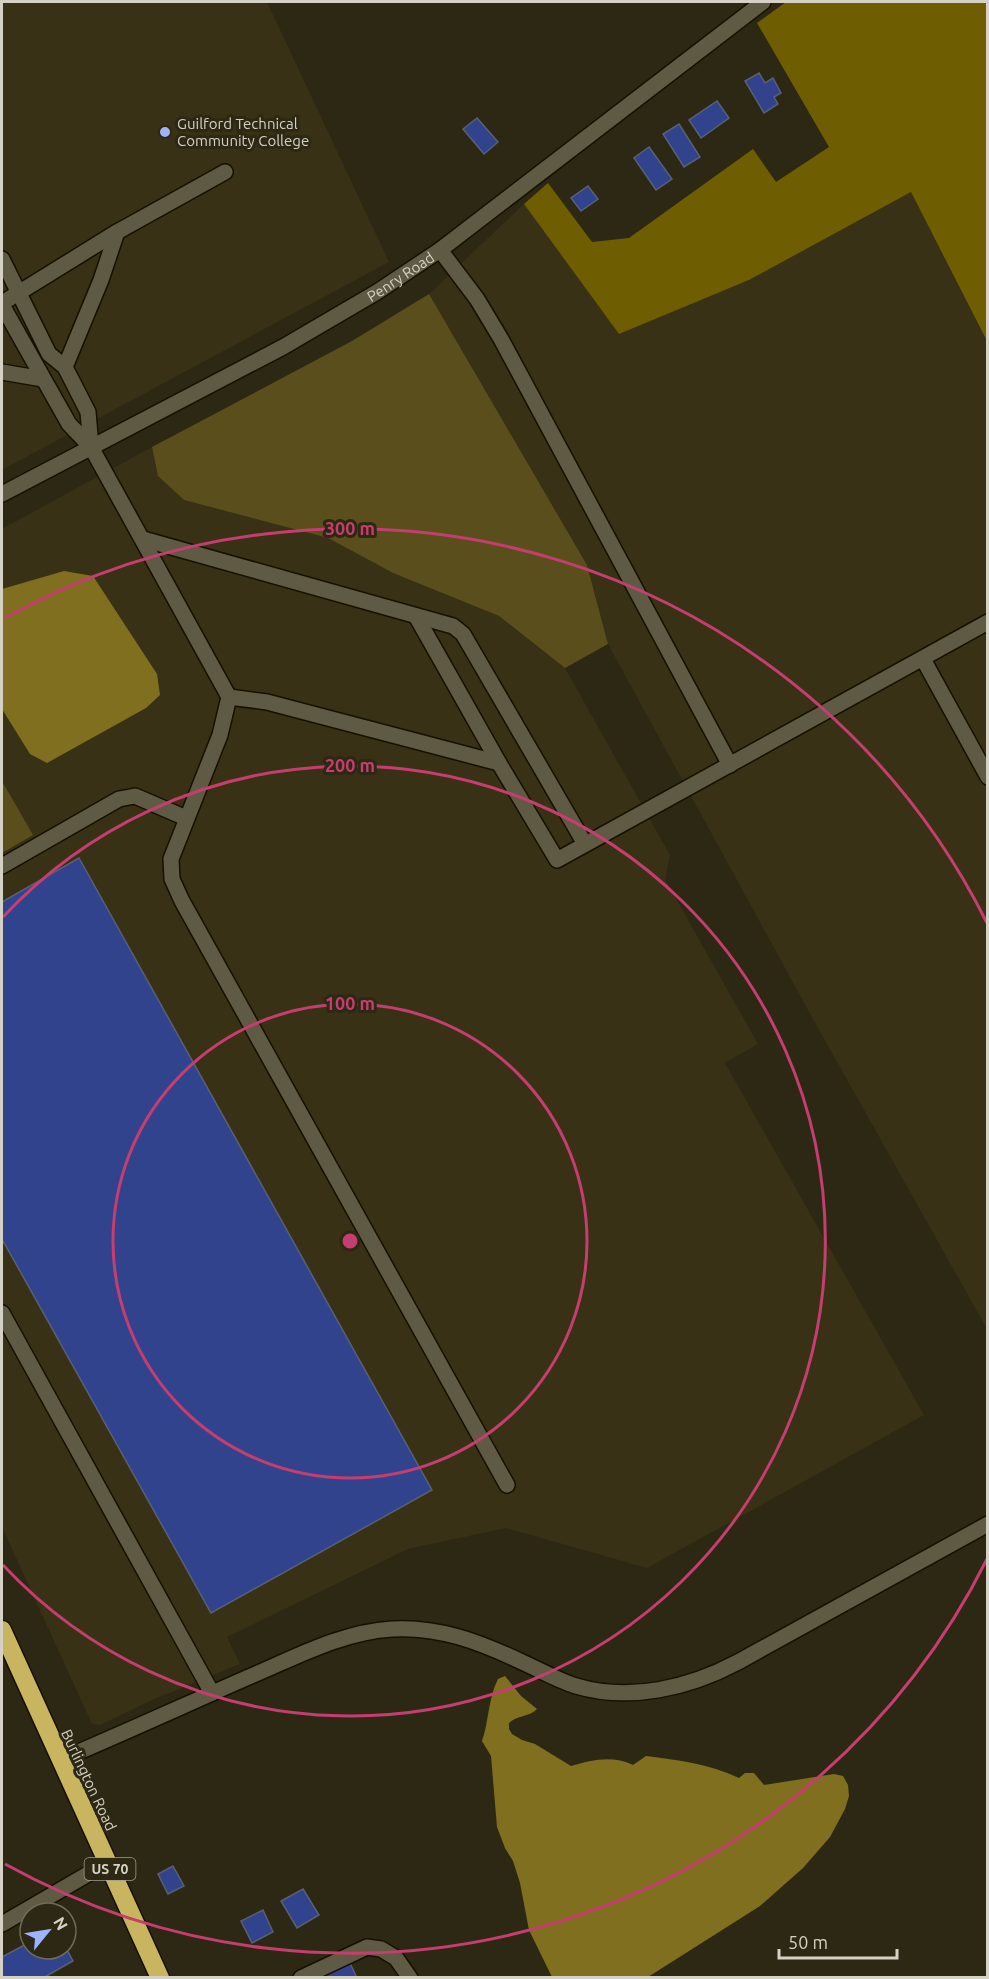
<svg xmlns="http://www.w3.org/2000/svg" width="989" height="1979" font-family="Ubuntu,sans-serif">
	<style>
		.built { fill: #383115 }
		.green { fill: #594e1c }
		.forest { fill: #6f5e01 }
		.water { fill: #806f1f }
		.building { fill: #31438d; stroke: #596075; stroke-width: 1.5 }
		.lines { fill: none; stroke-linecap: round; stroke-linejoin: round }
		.minor-casing { stroke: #151101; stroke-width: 18 }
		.highway-casing { stroke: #151101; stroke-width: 21 }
		.minor { stroke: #5f5a44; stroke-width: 15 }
		.highway { stroke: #c9b560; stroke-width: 18 }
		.ring { fill: none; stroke: #c63d70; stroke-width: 3 }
		.poi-dot { fill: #9db4fd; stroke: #2d2814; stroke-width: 2 }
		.labels { text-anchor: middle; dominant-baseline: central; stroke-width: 6; stroke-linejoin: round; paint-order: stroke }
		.shield { fill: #2d2814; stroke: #a39f90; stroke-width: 1.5 }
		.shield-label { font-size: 14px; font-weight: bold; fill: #d5d2c5 }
		.poi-label { font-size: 15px; fill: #d5d2c5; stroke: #2d2814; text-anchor: start }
		.street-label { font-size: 15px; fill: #d5d2c5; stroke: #2d2814 }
		.centre { fill: #c63d70; stroke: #2d2814; stroke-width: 3 }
		.ring-label { font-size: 18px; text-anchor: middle; font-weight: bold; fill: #c63d70; stroke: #2d2814; stroke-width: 6; stroke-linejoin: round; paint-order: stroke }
	</style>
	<rect width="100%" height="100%" fill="#2d2814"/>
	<!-- built -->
	<path class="built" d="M2,2H267L389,262L2,470Z
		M911,192L987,341V1329L808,1010L608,644L587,565L429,294L524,204L619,334L749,280Z
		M152,447L158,476L184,500L328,538L393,573L499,616L565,668L670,855L665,879L758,1044L725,1063L924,1415L647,1568L506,1528L408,1549L227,1637L240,1664L152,1700L100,1725L92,1724L2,1527V853L32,835L2,781V529Z"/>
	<!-- green -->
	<path class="green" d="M429,294L587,565L608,644L565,668L499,616L393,573L328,538L184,500L158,476L152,447L352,341Z
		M2,781L33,835L2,853Z"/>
	<!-- forest -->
	<path class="forest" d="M786,2H987V341L911,192L749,280L619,334L524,204L548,183L592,242L629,238L753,149L776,182L829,147L757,23Z"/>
	<!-- water -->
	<path class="water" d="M64,571L93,576L157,674L160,695L146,708L47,763L30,754L2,709V589Z
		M505,1676L521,1696L537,1709C530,1717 517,1715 509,1723V1729L512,1734L522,1740L535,1744L571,1766C592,1760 612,1755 633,1765L646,1756C678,1760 710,1764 739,1778L745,1773H754L764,1785L834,1774L843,1776L848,1785L849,1796L845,1809L830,1837L803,1868L760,1906L648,1977H552L529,1930L520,1883L513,1861L505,1848L497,1827L491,1756L482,1741C489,1721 488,1699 498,1679Z"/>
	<!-- building -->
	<path class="building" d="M759,73L765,83L773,78L781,93L774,97L778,104L764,113L745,81Z
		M717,101L729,118L701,138L689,120Z
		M477,118L498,142L484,154L463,129Z
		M679,124L700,157L684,167L663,134Z
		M649,147L672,179L656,190L634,158Z
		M588,186L598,199L581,211L571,198Z
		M79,858L432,1490L211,1613L2,1239V902Z
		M173,1866L184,1886L168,1894L158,1874Z
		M303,1889L319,1915L297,1928L281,1901Z
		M263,1910L273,1932L252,1943L241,1921Z
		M30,1942V1949L66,1948L73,1961L43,1978H2V1957Z
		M349,1961L357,1978H321L320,1976Z"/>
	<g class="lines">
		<!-- minor casing -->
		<g class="minor-casing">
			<g id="minor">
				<path d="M440,250L477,299L501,339L730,765"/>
				<path d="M2,259L49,354L65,367"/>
				<path d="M2,303L117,232L225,172"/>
				<path d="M2,305L69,424L91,447L229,697L267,702L499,763"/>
				<path d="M2,372L43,379"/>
				<path d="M91,447L88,412L65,367L101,280L117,232"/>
				<path id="s1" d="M2,494L283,347L377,292L440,250L763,2"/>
				<path d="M143,539L453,626L463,634L585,844"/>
				<path d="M416,616L499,763L557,860L988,622"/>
				<path d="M923,659L988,777"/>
				<path d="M229,697L220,735L171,859L172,879L182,901L507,1485"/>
				<path d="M2,866L119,799L135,796L186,818"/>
				<path d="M2,1313L212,1693"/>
				<path d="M60,1760C124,1733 187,1704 251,1676C296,1657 342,1632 392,1629C438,1626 480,1642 522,1662C540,1670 557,1680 576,1686C630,1702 689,1688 738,1662L988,1524"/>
				<path d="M2,1924L107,1863"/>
				<path d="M301,1978L367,1947L381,1949L396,1958L410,1978"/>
			</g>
		</g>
		<!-- highway casing -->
		<g class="highway-casing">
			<path id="highway" d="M2,1630L160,1978"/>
		</g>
		<!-- minor -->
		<use href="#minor" class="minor"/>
		<!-- highway -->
		<use href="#highway" class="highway"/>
	</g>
	<!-- distance rings -->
	<g class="ring">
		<circle cx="350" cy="1241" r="237"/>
		<path d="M3 917A475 475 0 1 1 3 1565"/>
		<path d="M987 1559A712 712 0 0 1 5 1864M5 618A712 712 0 0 1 987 923"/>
	</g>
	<!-- markers -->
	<circle class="poi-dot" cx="165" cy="132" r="6"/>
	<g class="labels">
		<!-- shield labels -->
		<rect class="shield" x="84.5" y="1858" width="51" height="22" rx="4.5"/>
		<g class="shield-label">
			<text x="110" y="1869">US 70</text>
		</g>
		<!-- poi labels -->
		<g class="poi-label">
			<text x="177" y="123">Guilford Technical<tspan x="177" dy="17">Community College</tspan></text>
		</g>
		<!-- street labels -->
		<g class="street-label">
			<text stroke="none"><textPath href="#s1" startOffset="454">Penry Road</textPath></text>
			<text transform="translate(89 1780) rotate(65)">Burlington Road</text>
		</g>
	</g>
	<circle cx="350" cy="1241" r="9" class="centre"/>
	<g class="ring-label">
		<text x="350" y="535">300 m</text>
		<text x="350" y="772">200 m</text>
		<text x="350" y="1010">100 m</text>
	</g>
	<!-- border -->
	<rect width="989" height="1979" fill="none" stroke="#d5d2c5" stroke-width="6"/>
	<!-- north arrow -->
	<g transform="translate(48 1931) rotate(60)"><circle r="28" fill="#2d2814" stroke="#706c5b" stroke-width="1.5"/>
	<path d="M0-4.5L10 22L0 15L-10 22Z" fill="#9db4fd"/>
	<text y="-9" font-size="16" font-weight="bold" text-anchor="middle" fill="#d5d2c5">N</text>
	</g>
	<!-- scale -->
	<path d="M779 1949v9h118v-9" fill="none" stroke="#d5d2c5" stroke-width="3"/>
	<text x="788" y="1949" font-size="18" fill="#d5d2c5" stroke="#2d2814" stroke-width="4.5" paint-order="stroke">50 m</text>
</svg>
